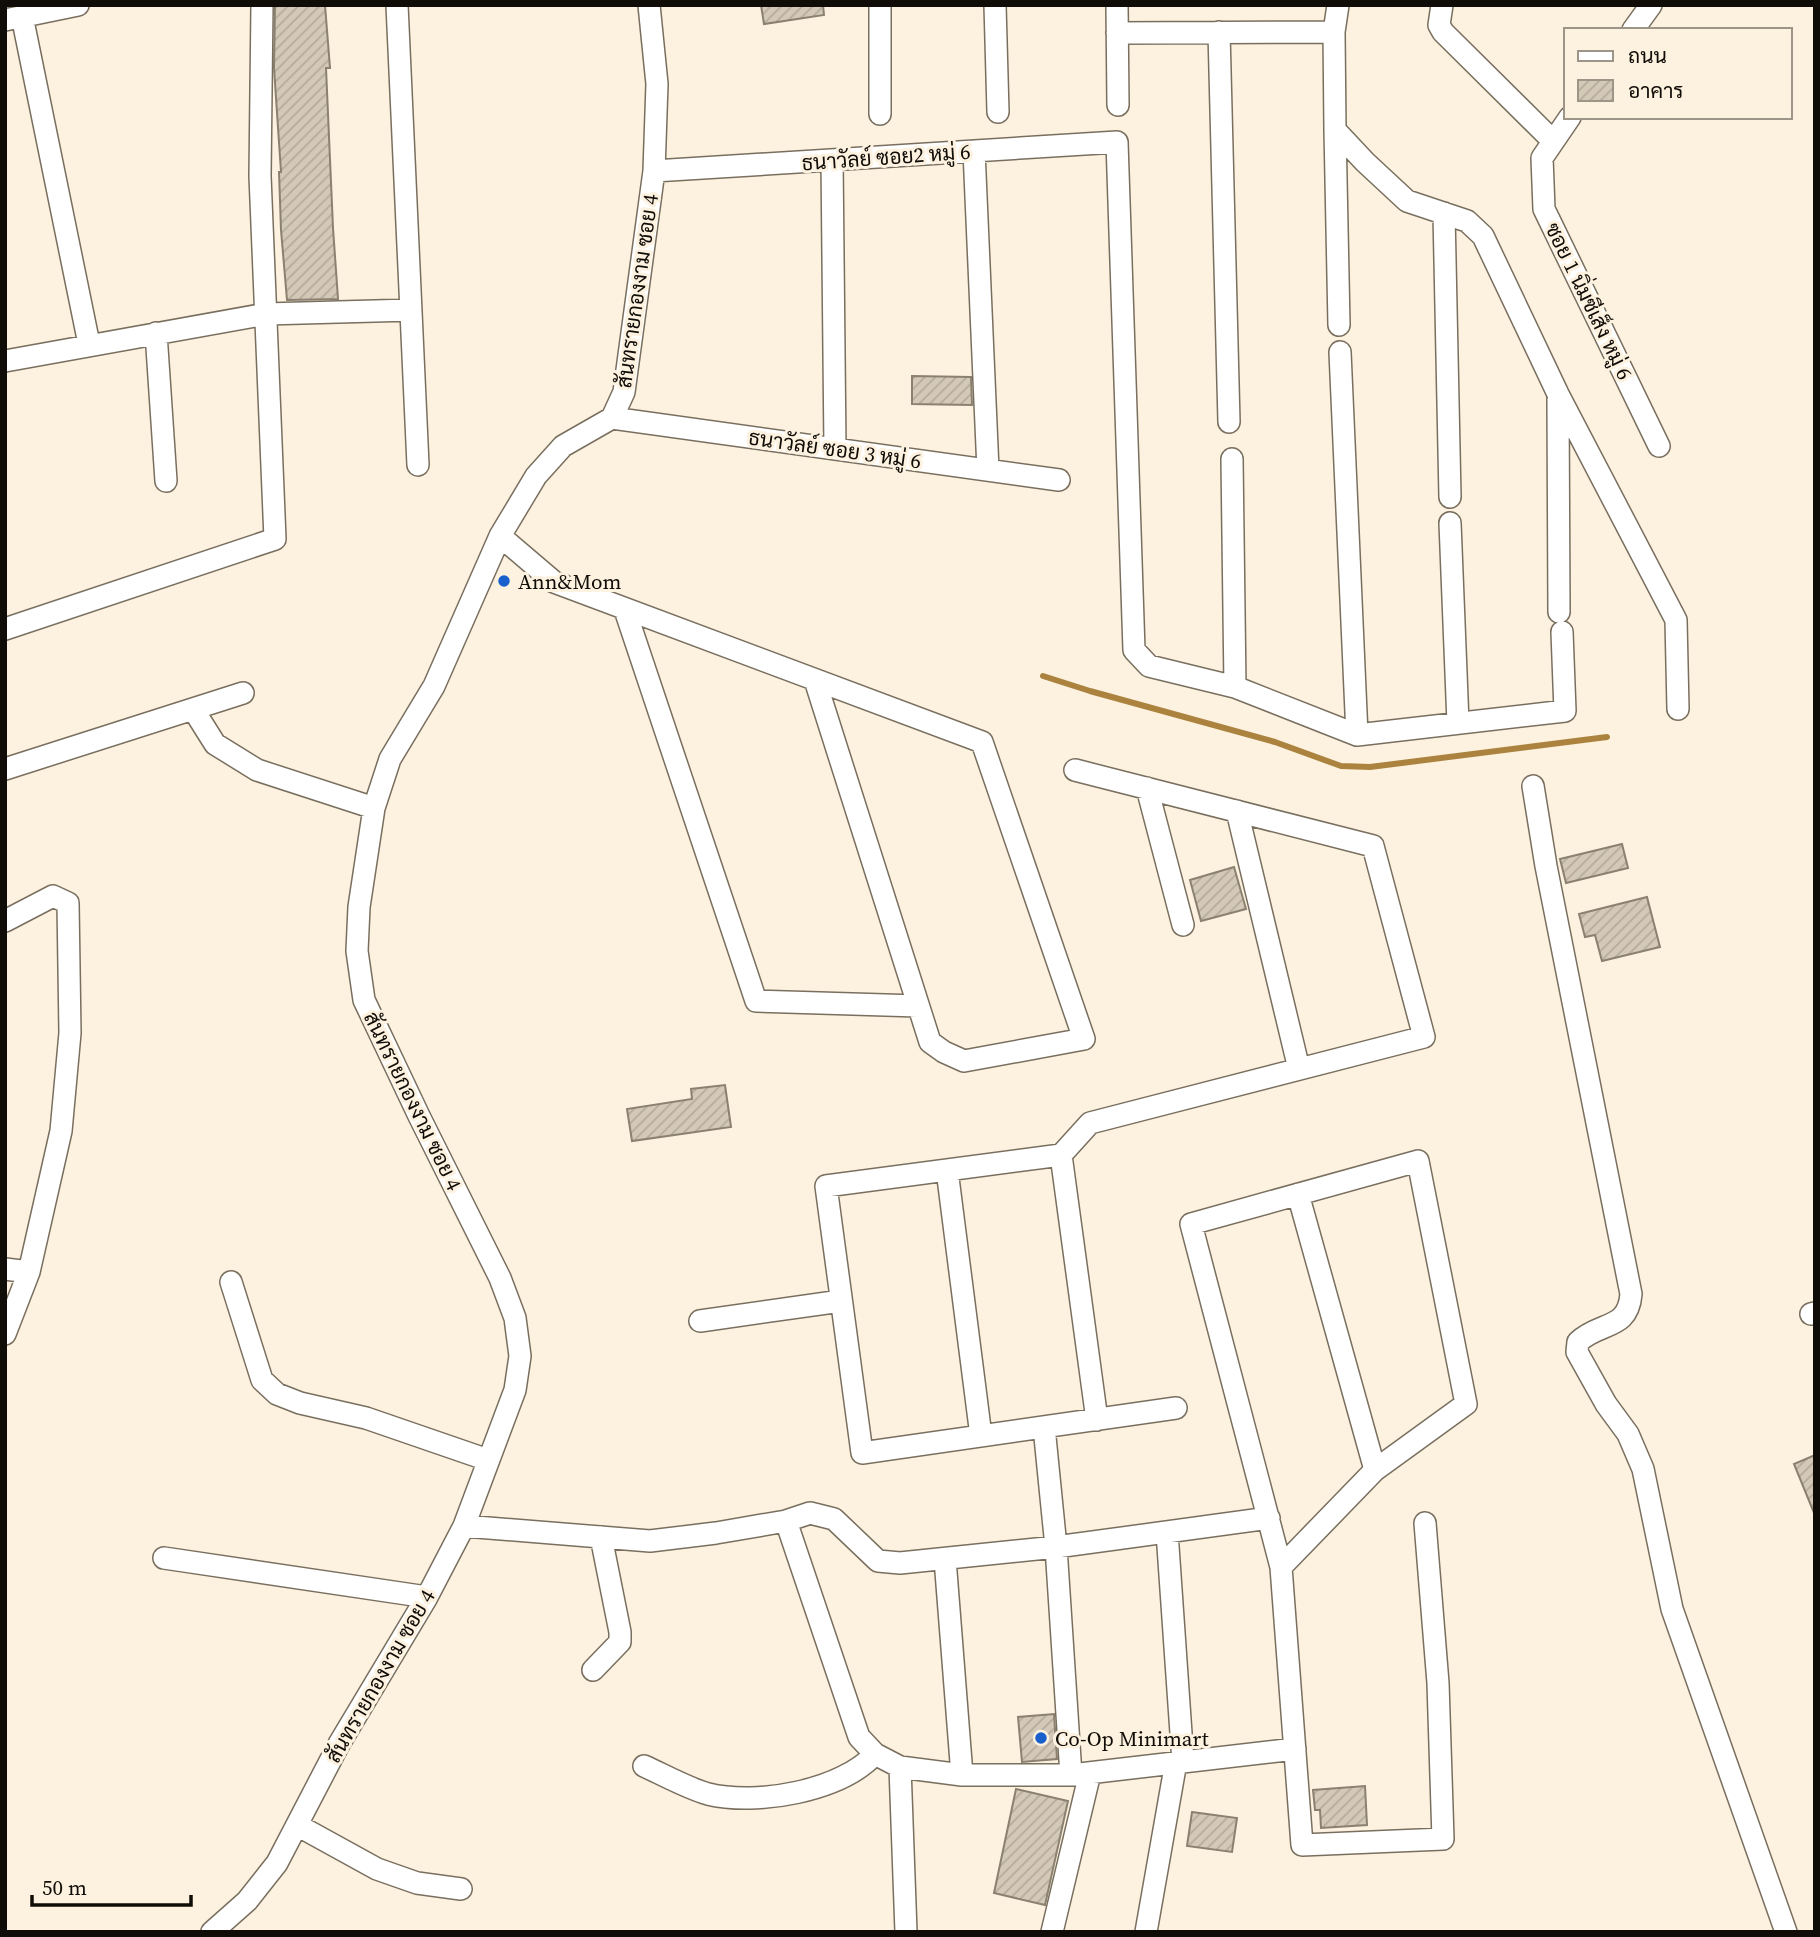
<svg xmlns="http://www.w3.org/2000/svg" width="1820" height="1937" font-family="'Source Serif 4',Sarabun,serif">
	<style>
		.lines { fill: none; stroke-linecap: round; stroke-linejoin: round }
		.stream { stroke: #ab833f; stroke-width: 6 }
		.building { fill: url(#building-hatch); stroke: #8b8171; stroke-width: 2 }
		.street-casing { stroke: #796f5f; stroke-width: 24 }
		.street { stroke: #fff; stroke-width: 21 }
		.poi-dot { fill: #1a60cc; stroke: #fdf1df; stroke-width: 2.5 }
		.labels { text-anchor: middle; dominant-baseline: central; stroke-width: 6; stroke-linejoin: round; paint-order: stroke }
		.street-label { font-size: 21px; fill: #100c07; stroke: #fdf1df }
		.poi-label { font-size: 21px; fill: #100c07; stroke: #fdf1df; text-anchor: start }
	</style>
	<defs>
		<pattern id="building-hatch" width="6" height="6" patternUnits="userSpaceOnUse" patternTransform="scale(1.75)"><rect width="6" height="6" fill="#d4c9b7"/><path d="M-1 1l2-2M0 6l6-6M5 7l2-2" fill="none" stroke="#b5ab9c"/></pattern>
	</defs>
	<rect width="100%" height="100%" fill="#fdf1df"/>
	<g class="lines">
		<!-- stream -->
		<path class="stream" d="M1043,676L1090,691L1275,742L1341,766L1370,767L1607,737"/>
	</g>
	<!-- building -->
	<path class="building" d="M275,5H325L330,68H326L333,228L338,299L287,300L281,230L279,172H281L274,68Z
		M761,5H823L824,15L764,24Z
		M912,376L971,377L972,405L912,404Z
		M1622,844L1628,868L1566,883L1560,859Z
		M1234,867L1246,909L1201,921L1190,880Z
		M1647,897L1660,947L1602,961L1595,935L1585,937L1579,914Z
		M725,1085L731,1127L632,1141L627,1109L692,1099L691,1089Z
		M1815,1455V1512L1814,1513L1794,1464Z
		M1054,1714L1057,1759L1022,1762L1018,1717Z
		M1365,1786L1367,1825L1321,1828L1320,1810H1315L1313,1790Z
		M1016,1789L1068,1801L1045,1905L994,1893Z
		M1192,1812L1237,1818L1232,1852L1187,1846Z"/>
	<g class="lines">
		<!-- street casing -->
		<g class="street-casing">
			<path id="street" d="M397,5L418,465
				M995,5L998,112
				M1117,5L1118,105
				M1338,5L1334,32L1335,130L1365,162L1407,201L1467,221L1483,236L1558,394L1676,620L1678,709
				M1442,5L1439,25L1443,32L1553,141
				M22,16L89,344
				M5,20L78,5
				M1633,30L1651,5
				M1219,32L1229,422
				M1117,33L1334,32
				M880,114V5
				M1570,117L1542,158L1544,209L1659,446
				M1335,130L1339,325
				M974,151L988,470
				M832,160L835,449
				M654,171L1117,142L1134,650L1149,666L1235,687L1357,735L1565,711L1562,632
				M1444,213L1450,497
				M156,333L166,481
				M1340,352L1357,735
				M5,361L266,314L411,310
				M1558,399L1559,612
				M612,418L1059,480
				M1232,459L1235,687
				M1450,523L1458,723
				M500,536L554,582L982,742L1084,1039L964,1061L944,1052L930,1042L815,680
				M625,610L756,1001L918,1006
				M5,629L275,539L260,176L262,5
				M193,709L215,744L257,770L374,808
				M5,769L243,693
				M1075,770L1373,846L1424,1037L1090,1123L1061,1155L1097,1420
				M1533,786L1546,866L1631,1294C1628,1331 1600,1321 1578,1342L1577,1352L1606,1404L1628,1434L1643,1469L1672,1609L1786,1932
				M1147,788L1183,925
				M1237,811L1299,1069
				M5,921L53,896L68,903L70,1033L61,1131L29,1272L5,1334
				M1061,1155L826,1186L862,1453L1176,1408
				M947,1170L981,1436
				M1298,1194L1375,1470
				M5,1269L29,1272
				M231,1282L262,1380L277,1394L300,1403L366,1418L488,1460
				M1811,1314L1815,1313
				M700,1321L841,1301
				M1044,1427L1056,1547L1071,1775
				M786,1521L859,1737L875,1754L900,1767L962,1775H1071L1295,1749
				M464,1526L650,1541L716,1533L786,1521L810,1513L834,1519L878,1561L900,1563L1056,1547L1269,1518
				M1167,1532L1183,1762
				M164,1558L427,1597
				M945,1559L962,1775
				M1281,1567L1375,1470L1466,1404L1418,1161L1191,1224L1281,1567L1302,1845L1443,1839L1438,1683L1425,1523
				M593,1670L620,1642V1632L601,1537
				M644,1766C664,1775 687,1788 708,1794C757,1806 841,1791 875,1754
				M900,1767L906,1932
				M297,1825L377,1869L417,1883L461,1889
				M212,1932L247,1901L277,1863L339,1744L427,1597L464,1526L515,1390L520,1356L515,1318L500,1278L419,1116L364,1000L357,951L359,907L374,808L390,759L434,686L500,536L536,476L563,446L612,418L624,392L654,171L657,84L649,5
				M1052,1932L1090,1773
				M1146,1932L1176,1762"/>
		</g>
		<!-- street -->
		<use href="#street" class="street"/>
	</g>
	<!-- markers -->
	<g class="poi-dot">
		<circle cx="504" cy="581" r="7"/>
		<circle cx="1041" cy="1738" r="7"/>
	</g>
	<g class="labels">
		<!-- street labels -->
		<g class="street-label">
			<text transform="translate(886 157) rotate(-4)">ธนาวัลย์ ซอย2 หมู่ 6</text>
			<text transform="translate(637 291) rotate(-82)">สันทรายกองงาม ซอย 4</text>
			<text transform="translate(1589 301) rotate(64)">ซอย 1 นิ่มซีเส็ง หมู่ 6</text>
			<text transform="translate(835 449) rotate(8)">ธนาวัลย์ ซอย 3 หมู่ 6</text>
			<text transform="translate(413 1101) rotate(64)">สันทรายกองงาม ซอย 4</text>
			<text transform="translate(380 1676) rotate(-60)">สันทรายกองงาม ซอย 4</text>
		</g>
		<!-- poi labels -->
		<g class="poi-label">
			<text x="518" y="581">Ann&amp;Mom</text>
			<text x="1055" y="1738">Co-Op Minimart</text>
		</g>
	</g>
	<!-- border -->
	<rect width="1820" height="1937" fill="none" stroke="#100c07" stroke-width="14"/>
	<!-- legend -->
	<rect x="1564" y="28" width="228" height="91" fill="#fdf1df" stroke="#9e9589" stroke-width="2"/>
	<rect x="1578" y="51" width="35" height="10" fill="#ffffff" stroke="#9e9589" stroke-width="2"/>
	<text x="1628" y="63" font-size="21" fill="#100c07">ถนน</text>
	<rect x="1578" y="80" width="35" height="21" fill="url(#building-hatch)" stroke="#9e9589" stroke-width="2"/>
	<text x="1628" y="98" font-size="21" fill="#100c07">อาคาร</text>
	<!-- scale -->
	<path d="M32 1895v10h159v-10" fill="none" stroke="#100c07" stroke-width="3.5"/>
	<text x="42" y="1895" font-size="21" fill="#100c07" stroke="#fdf1df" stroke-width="5" paint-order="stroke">50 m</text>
</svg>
